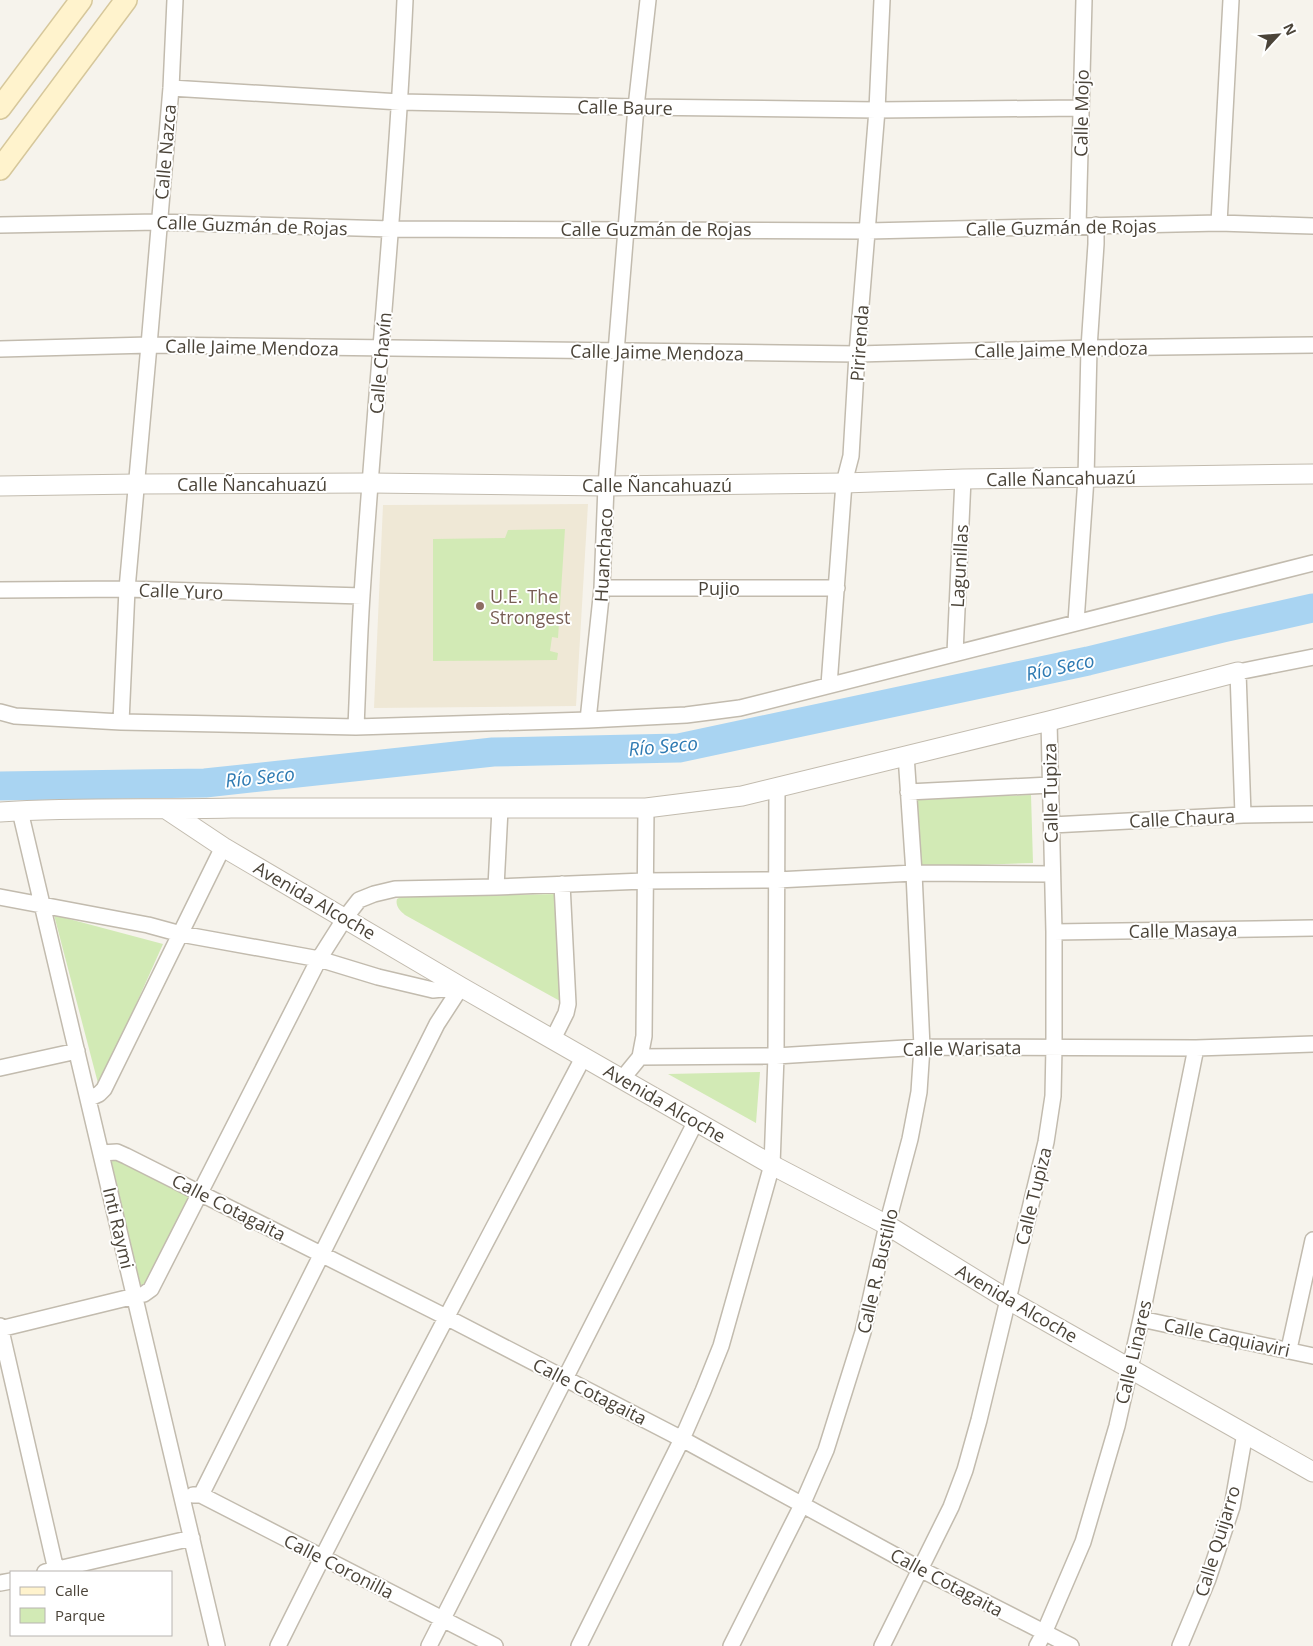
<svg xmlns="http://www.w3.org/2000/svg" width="1313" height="1646" font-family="'Open Sans',sans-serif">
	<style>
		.education { fill: #efe8d6 }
		.green { fill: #d2eab5 }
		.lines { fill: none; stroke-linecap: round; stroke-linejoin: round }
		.river { stroke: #a9d4f2; stroke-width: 29 }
		.minor-casing { stroke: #c2bbae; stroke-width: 18 }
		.tertiary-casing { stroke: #c2bbae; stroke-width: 21 }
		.secondary-casing { stroke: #d6c79b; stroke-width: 24 }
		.minor { stroke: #fff; stroke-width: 15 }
		.tertiary { stroke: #fff; stroke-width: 19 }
		.secondary { stroke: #fff3cd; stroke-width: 21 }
		.education-dot { fill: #8d6e63; stroke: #fff; stroke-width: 2 }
		.labels { text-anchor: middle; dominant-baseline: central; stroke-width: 4; stroke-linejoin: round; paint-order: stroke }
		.street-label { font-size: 18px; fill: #4b4439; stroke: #fff }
		.education-label { font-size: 18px; fill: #785e54; stroke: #fff; text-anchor: start }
		.water-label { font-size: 19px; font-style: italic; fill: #2e7ab2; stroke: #fff }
	</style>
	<rect width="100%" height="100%" fill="#f6f3ec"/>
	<!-- education -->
	<path class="education" d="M588,504L576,706L374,708L383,505Z"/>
	<!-- green -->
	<path class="green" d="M565,529L558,638L552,637L550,651L558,653L557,660L433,661V539L505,538L508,530Z
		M1031,795L1033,863L917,867L915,799Z
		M557,894L560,1001L405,915C400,911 395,906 397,899L401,897Z
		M54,915L163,944L99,1087Z
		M760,1072L756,1123L668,1074Z
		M110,1155L189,1196L142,1291Z"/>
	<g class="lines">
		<!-- river -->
		<path class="river" d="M0,786L205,783L493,752L679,748L1088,661L1223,628L1313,608"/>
		<!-- minor casing -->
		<g class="minor-casing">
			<path id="minor" d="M171,88L400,102L636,107L877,110L1080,108
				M1219,223L1231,0
				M0,225L158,222L391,229L868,231L1219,223L1313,226
				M1078,226L1084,0
				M0,349L149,345L857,354L1089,348L1313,345
				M602,588H837
				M0,590L127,589L362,596
				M1076,622L1086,478L1089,348L1096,244V225
				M955,653L963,479
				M829,685L844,483L851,456L857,354L877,110L882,0
				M0,712L15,716L121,722L356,727L588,720L686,715L740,708L1313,563
				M588,720L602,588L606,486L616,352L636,107L648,0
				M121,722L127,589L149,345L171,88L175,0
				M356,727C358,683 359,639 362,595C375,396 396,199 405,0
				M908,792L1050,785
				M20,811L217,1646
				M1243,815L1238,672L1313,657
				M1052,825L1243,815L1313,814
				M496,887L500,809
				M0,897L148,925L181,934L319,959L378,977L433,990L461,987
				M1054,932L1313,928
				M553,1039L566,1013L568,1004L562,884
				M640,1057L644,1036L646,808
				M0,1068L77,1051
				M622,1079L640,1057L776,1056L922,1047L1196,1048L1313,1044
				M88,1099L99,1094L104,1089L223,847
				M101,1153L117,1152L126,1156L446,1317L682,1439L920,1569L1071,1646
				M1141,1319L1313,1356
				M0,1326L56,1570
				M0,1329L135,1296L144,1294L151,1289L319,959L345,918L359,900L374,894L395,889L496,887L644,881L777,880L914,873L1051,874
				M1289,1349L1313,1240
				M193,1495H201L495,1646
				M201,1495L437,1024L461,987
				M45,1572L192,1538
				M0,1583L11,1581
				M278,1646C376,1448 481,1252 584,1056
				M429,1646L696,1121
				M579,1646L682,1439L703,1391L721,1346L772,1165L776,1056L777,787
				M731,1646L802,1505L826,1450L863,1332L887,1225L910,1139L919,1092L922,1047L914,873L906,755
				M882,1646L951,1507L965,1470L979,1420L1046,1142L1053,1096L1054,1047V932L1049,721
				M1037,1646L1044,1633L1083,1542L1117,1426L1141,1319L1196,1048
				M1180,1646L1208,1579L1232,1507L1245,1433"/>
		</g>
		<!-- tertiary casing -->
		<g class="tertiary-casing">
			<path id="tertiary" d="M0,486L137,484L371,483L606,486L844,483L963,479L1313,474
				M166,809L223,847L461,987L772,1165L887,1225L1007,1299L1313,1472
				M0,812C77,807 154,810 231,808H646L742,796L1049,721L1238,672"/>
		</g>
		<!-- secondary casing -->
		<g class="secondary-casing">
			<path id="secondary" d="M0,108L81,0
				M0,169L126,0"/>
		</g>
		<!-- minor -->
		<use href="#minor" class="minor"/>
		<!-- tertiary -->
		<use href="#tertiary" class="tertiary"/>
		<!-- secondary -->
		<use href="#secondary" class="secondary"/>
	</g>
	<!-- markers -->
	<circle class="education-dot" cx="480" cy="606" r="5"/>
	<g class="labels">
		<!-- street labels -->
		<g class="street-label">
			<text transform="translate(625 107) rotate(1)">Calle Baure</text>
			<text transform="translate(1081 113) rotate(-89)">Calle Mojo</text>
			<text transform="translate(165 152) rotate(-85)">Calle Nazca</text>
			<text transform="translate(252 225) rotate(2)">Calle Guzmán de Rojas</text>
			<text transform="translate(1061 227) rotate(-1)">Calle Guzmán de Rojas</text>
			<text x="656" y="229">Calle Guzmán de Rojas</text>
			<text transform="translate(859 343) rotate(-86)">Pirirenda</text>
			<text transform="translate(252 347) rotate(1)">Calle Jaime Mendoza</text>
			<text transform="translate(1061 349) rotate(-1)">Calle Jaime Mendoza</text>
			<text transform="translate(657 352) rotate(1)">Calle Jaime Mendoza</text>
			<text transform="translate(380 363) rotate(-85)">Calle Chavín</text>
			<text transform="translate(1061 478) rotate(-1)">Calle Ñancahuazú</text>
			<text x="252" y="484">Calle Ñancahuazú</text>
			<text x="657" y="485">Calle Ñancahuazú</text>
			<text transform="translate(603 555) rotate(-87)">Huanchaco</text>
			<text transform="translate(959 566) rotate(-87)">Lagunillas</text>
			<text x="719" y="588">Pujio</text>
			<text transform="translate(181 591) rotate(2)">Calle Yuro</text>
			<text transform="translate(1050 793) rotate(-91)">Calle Tupiza</text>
			<text transform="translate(1182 818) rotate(-3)">Calle Chaura</text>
			<text transform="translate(315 900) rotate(30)">Avenida Alcoche</text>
			<text transform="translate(1183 930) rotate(-1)">Calle Masaya</text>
			<text transform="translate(962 1048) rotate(-1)">Calle Warisata</text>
			<text transform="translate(665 1103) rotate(30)">Avenida Alcoche</text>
			<text transform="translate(1033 1196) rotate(-76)">Calle Tupiza</text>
			<text transform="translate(229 1207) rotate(27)">Calle Cotagaita</text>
			<text transform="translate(119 1228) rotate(77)">Inti Raymi</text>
			<text transform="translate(877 1271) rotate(-77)">Calle R. Bustillo</text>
			<text transform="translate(1017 1303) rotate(30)">Avenida Alcoche</text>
			<text transform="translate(1227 1337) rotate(12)">Calle Caquiaviri</text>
			<text transform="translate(1133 1352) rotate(-77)">Calle Linares</text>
			<text transform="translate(590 1391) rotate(27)">Calle Cotagaita</text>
			<text transform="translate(1217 1541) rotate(-73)">Calle Quijarro</text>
			<text transform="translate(339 1566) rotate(27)">Calle Coronilla</text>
			<text transform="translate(947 1582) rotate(28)">Calle Cotagaita</text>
		</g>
		<!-- education labels -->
		<g class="education-label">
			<text x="490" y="596">U.E. The<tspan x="490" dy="21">Strongest</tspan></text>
		</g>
		<!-- water labels -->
		<g class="water-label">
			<text transform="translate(1060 667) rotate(-12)">Río Seco</text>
			<text transform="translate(663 746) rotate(-5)">Río Seco</text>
			<text transform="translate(260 777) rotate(-6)">Río Seco</text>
		</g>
	</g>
	<!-- legend -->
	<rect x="10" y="1571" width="162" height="65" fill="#ffffff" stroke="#b7b4b0"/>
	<rect x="20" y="1587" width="25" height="8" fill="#fff3cd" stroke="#b7b4b0"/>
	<text x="55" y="1596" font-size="15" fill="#4b4439">Calle</text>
	<rect x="20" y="1608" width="25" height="15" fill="#d2eab5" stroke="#b7b4b0"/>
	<text x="55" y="1621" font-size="15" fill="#4b4439">Parque</text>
	<!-- north arrow -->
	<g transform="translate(1278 35) rotate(64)" stroke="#ffffff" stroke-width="4" paint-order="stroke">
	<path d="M0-4L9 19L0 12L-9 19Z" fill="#4b4439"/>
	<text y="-8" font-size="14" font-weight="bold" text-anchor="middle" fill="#4b4439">N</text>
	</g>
</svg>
